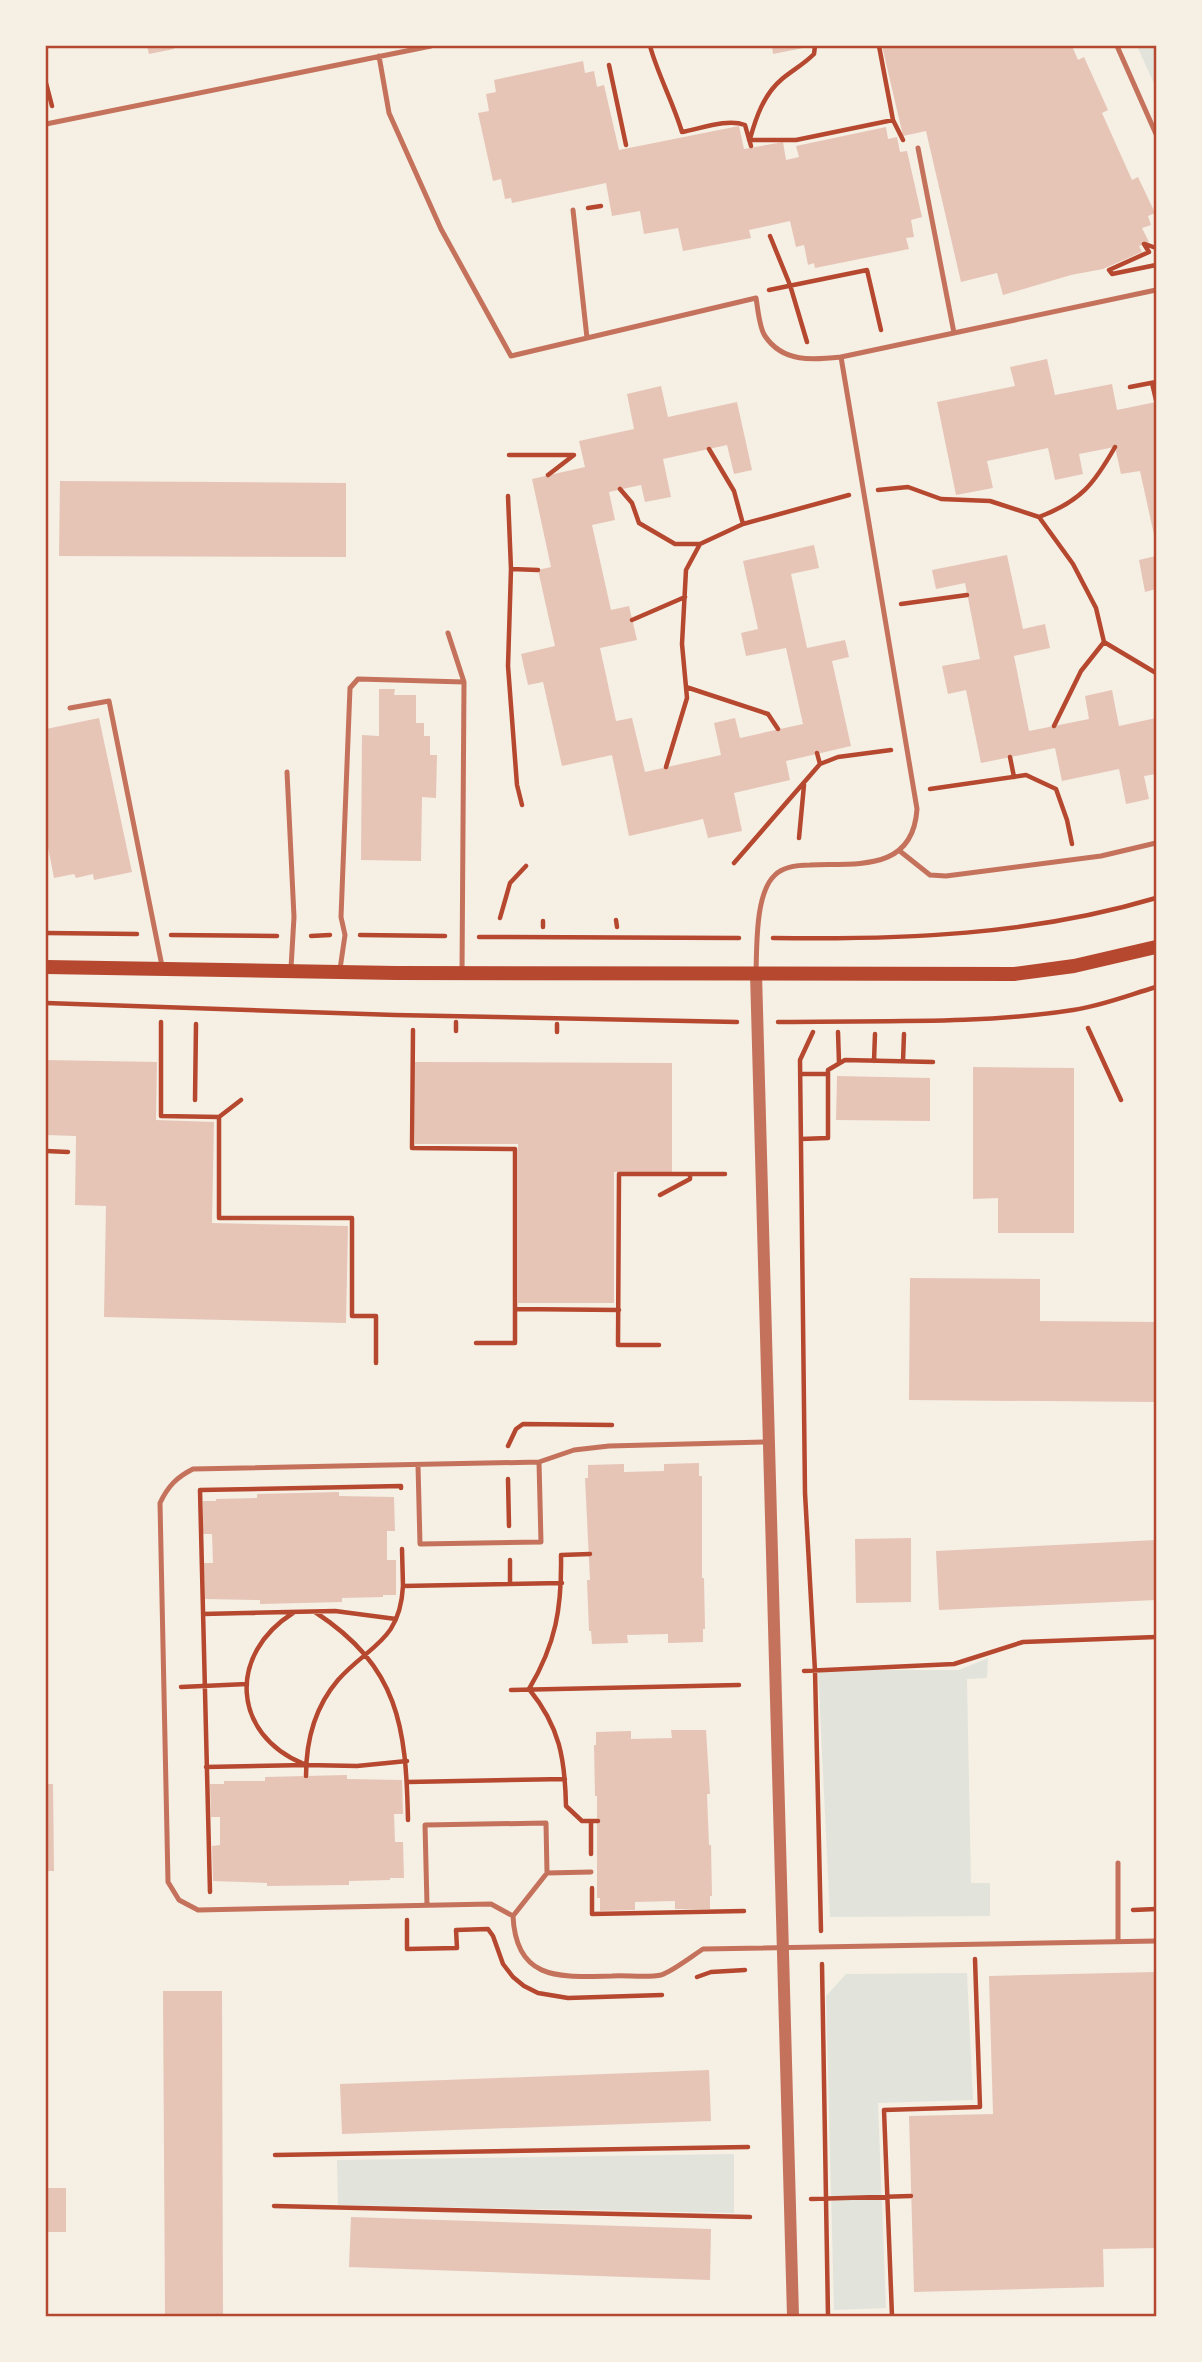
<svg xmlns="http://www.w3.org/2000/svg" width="1202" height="2362" font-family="Figtree,sans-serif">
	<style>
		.green { fill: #e2e4dc }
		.building { fill: #e6c5b7 }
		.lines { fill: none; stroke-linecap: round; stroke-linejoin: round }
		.path { stroke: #b5482f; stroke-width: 4.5 }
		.service { stroke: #c5725c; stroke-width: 5 }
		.tertiary { stroke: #c5725c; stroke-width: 12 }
		.secondary { stroke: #b5482f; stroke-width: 14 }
		.neatline { fill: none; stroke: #b5482f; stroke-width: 2.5 }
	</style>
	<rect width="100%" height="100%" fill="#f6efe4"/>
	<!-- green -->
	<path class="green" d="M1137,46H1156V88Z
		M988,1658L987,1678L967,1679L971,1883H990V1916L830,1917L818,1670H959Z
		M967,1973L973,2100L878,2103L886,2308L834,2310L826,1996L846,1974Z
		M734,2154V2213L338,2205L337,2160Z"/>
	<!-- building -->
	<path class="building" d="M147,46H173L174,49L149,54Z
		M772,46H802L803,48L773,54Z
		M882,46H1072L1078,60L1084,57L1108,110L1102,113L1132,180L1138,177L1155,213L1148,216L1151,225L1142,228L1149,242L1139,246L1142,252L1103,269L1071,275L1003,295L997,273L961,282L926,131L903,136Z
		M583,61L585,73L594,71L597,87L604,85L619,150L739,126L744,149L783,142L786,160L799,157L796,146L886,127L888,139L897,137L900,152L907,151L922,217L911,220L914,237L906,238L909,249L815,268L814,263L808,265L804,245L796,247L790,221L749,230L751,238L683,251L678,228L644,234L640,211L612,216L606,183L512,203L511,198L505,199L501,179L493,181L478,113L489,111L486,94L496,92L494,80Z
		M1047,359L1055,395L1112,384L1117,410L1156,402V544L1140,471L1121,474L1115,447L1079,454L1083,474L1055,480L1048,448L987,461L993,488L956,495L937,402L1015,386L1010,367Z
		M661,386L668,417L737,402L752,470L734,474L727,445L663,459L671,497L645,502L641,485L609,492L615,520L592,525L611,610L629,606L637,640L600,648L616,721L632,718L645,772L721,755L714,723L735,718L740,738L803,724L786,648L746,656L741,633L758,629L743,561L814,545L819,568L791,574L807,648L845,640L849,657L832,661L851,746L786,761L790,780L734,793L742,831L708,838L703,819L629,836L612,755L562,766L543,682L528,685L521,654L555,646L538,570L551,567L532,479L585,467L579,441L634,429L627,394Z
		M60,481L346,483V557L59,556Z
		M1007,555L1023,629L1045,624L1050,648L1014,656L1029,731L1089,719L1085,696L1112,690L1119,726L1156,718V774L1144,776L1149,799L1126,804L1119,769L1062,781L1055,748L981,763L966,690L948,694L942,666L980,659L965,583L936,589L932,570Z
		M1156,556V589L1145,592L1139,560Z
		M379,689H395L394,695H416V723H424V736H430V755H437L436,798L422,797L421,861L361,860L362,735L379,736Z
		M99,718L132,872L94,880L93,874L76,878L74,874L54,878L46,837V729Z
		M46,1060L157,1062L156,1120L214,1122L212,1223L348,1226L346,1323L104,1317L106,1206L75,1205L76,1136L46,1135Z
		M415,1062L672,1063V1172H614V1303H518V1144H415Z
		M973,1067L1074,1068V1233H998V1198L973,1199Z
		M837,1076L930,1078V1121L836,1120Z
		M910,1278L1040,1279V1321L1156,1322V1402L909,1400Z
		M699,1463V1476H702V1578H704L705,1629H703V1642L668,1643V1634L627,1635L628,1643L592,1644L591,1631H589L587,1580H590L585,1478H588V1465L624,1464V1472L664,1471V1464Z
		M339,1492V1496L394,1497L395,1531H387V1560H396V1595H383V1597L342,1598V1602L260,1604V1600L205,1599L204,1563H213L212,1534H203V1501H216V1499L257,1498V1494Z
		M911,1538V1602L856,1603L855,1539Z
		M1156,1540V1600L939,1610L936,1551Z
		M671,1730H706L710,1794H707L709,1845H711L712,1896H710V1909H675V1901L635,1902V1910L600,1911V1898H597V1796H595L594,1745H596V1732L631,1731V1739L672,1738Z
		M347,1775V1779L402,1780L403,1814H394L395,1842H403L404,1878H390V1880L349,1881V1885L267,1886V1883L213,1881L212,1846L220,1845V1817H211L210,1784H224V1781H265V1777Z
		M46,1784H53L54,1871H46Z
		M1156,1972V2248L1103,2249L1104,2287L914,2292L909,2116L993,2114L989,1976Z
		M163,1991H222L223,2316H165Z
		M709,2070L711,2121L342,2134L340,2084Z
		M46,2188H66V2232H46Z
		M351,2217L711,2229L710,2280L349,2267Z"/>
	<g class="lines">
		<!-- path -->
		<path class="path" d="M650,46C658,75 673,102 682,132C700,129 727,118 745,125L751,146
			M879,46L893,120
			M609,65L626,145
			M46,83L52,106
			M750,139C756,117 764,94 782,79C793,70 804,64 814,54L815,46
			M749,140H796L893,120L903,140
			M588,208L601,206
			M770,236L790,285L807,342
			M1144,244L1149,252L1109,270L1112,274L1156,265
			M1145,244L1156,248
			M769,290L867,270L881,330
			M1152,383L1156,400
			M1130,387L1156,382
			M709,449L734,491L743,524
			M509,455H574L548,475
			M620,489L632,503L639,523L675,544H700
			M878,490L908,487L941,499L990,501L1039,517L1073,564L1096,608L1104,642L1156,673
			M508,496L511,569
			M1039,517C1081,501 1094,484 1115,447
			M901,604L967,595
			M632,620L685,597
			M686,687L768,714L778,729
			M1054,726L1081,671L1104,642
			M817,753L820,764
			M1010,757L1014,777
			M666,767L687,698L682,644L686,570L700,544L743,524L849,495
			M930,789L1026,775L1056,789L1067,820L1072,844
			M522,805L517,785L508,666L511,569L538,570
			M799,838L804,785
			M734,863L820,764L838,757L891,750
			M500,918L510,883L526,866
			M616,920L617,927
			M543,921V927
			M46,933L137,934
			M171,935L277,936
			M360,935L445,936
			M311,936L330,935
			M479,937L739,938
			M773,938C902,940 1032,935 1156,898
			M46,1003L395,1015L737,1022
			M161,1022V1116L219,1117V1218H352V1316H376V1363
			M778,1022C874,1020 978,1025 1073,1010C1101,1006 1129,995 1156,987
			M557,1024V1032
			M1088,1028L1121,1100
			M413,1030L412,1148L515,1149V1343H476
			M456,1031V1022
			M813,1032L800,1060L805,1493L815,1671L821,1931
			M838,1032L839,1063
			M874,1061L875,1034
			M903,1061L904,1034
			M800,1074H828
			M195,1100L196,1024
			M219,1117L241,1100
			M801,1139L828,1138V1070L845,1060L933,1062
			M46,1151L68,1152
			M660,1195L690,1179V1174
			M515,1309L619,1310
			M659,1345H618L619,1174H725
			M508,1446L516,1429L523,1424L612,1425
			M508,1479L509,1526
			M402,1549L403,1586L562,1583
			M590,1554L561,1555C562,1607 556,1644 529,1689C560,1727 565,1759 566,1806L582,1821H598
			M510,1560V1583
			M315,1612C399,1667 406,1726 408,1820
			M293,1613C228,1654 231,1734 304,1764
			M203,1614L335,1611L396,1619
			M804,1671L954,1664L1023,1642L1156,1637
			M181,1687L247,1684
			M511,1690L739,1685
			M206,1767L306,1765L357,1766L407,1761
			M306,1776C306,1741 314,1708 338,1680C369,1645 400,1642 403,1586
			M408,1782L565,1779
			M591,1821V1854
			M592,1888V1914L744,1911
			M210,1892L200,1490L401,1486V1488
			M1133,1910L1156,1909
			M407,1920V1949L457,1948L456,1930L488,1929L493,1936L503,1964L513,1977L524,1986L538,1993L568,1998L662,1995
			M822,1964L828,2316
			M697,1977L711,1972L745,1970
			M275,2155L748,2147
			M811,2199L911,2196
			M274,2206L750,2217
			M892,2316L884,2110L980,2107L975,1959"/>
		<!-- service -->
		<path class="service" d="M1117,46L1156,134
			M379,56L389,113L441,229L511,356L756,298C758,309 759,327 765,336C783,363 813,360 841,357
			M46,124L431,46
			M918,148L954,333
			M573,210L587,338
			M448,633L464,682L462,973
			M70,708L109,701L162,966
			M287,772L294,917L291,968
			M901,852L930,875L946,876L1101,856L1156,843
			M340,969L345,935L341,917L350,688L358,679L464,682
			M756,973C757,947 755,893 775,875C783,867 799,865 810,865C857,863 913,872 917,809L841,357L1156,290
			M418,1465L420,1544L541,1542L539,1462
			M1118,1863V1941
			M547,1873L591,1872
			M427,1905L425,1825L546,1823L547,1873L513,1916C516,1982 561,1977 612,1976C625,1975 649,1978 661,1975C673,1971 692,1956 703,1949L1156,1941
			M513,1916L491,1904L198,1910L179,1900L168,1882L160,1503C168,1486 177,1477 193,1469L539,1462L574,1450L609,1446L768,1442"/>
		<!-- tertiary -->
		<path class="tertiary" d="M756,973L793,2316"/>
		<!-- secondary -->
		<path class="secondary" d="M46,967L396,973L1014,974L1074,966L1156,947"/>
	</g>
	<!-- border -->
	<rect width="1202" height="2362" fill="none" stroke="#f6efe4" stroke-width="94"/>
	<rect x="47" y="47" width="1108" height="2268" class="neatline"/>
</svg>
